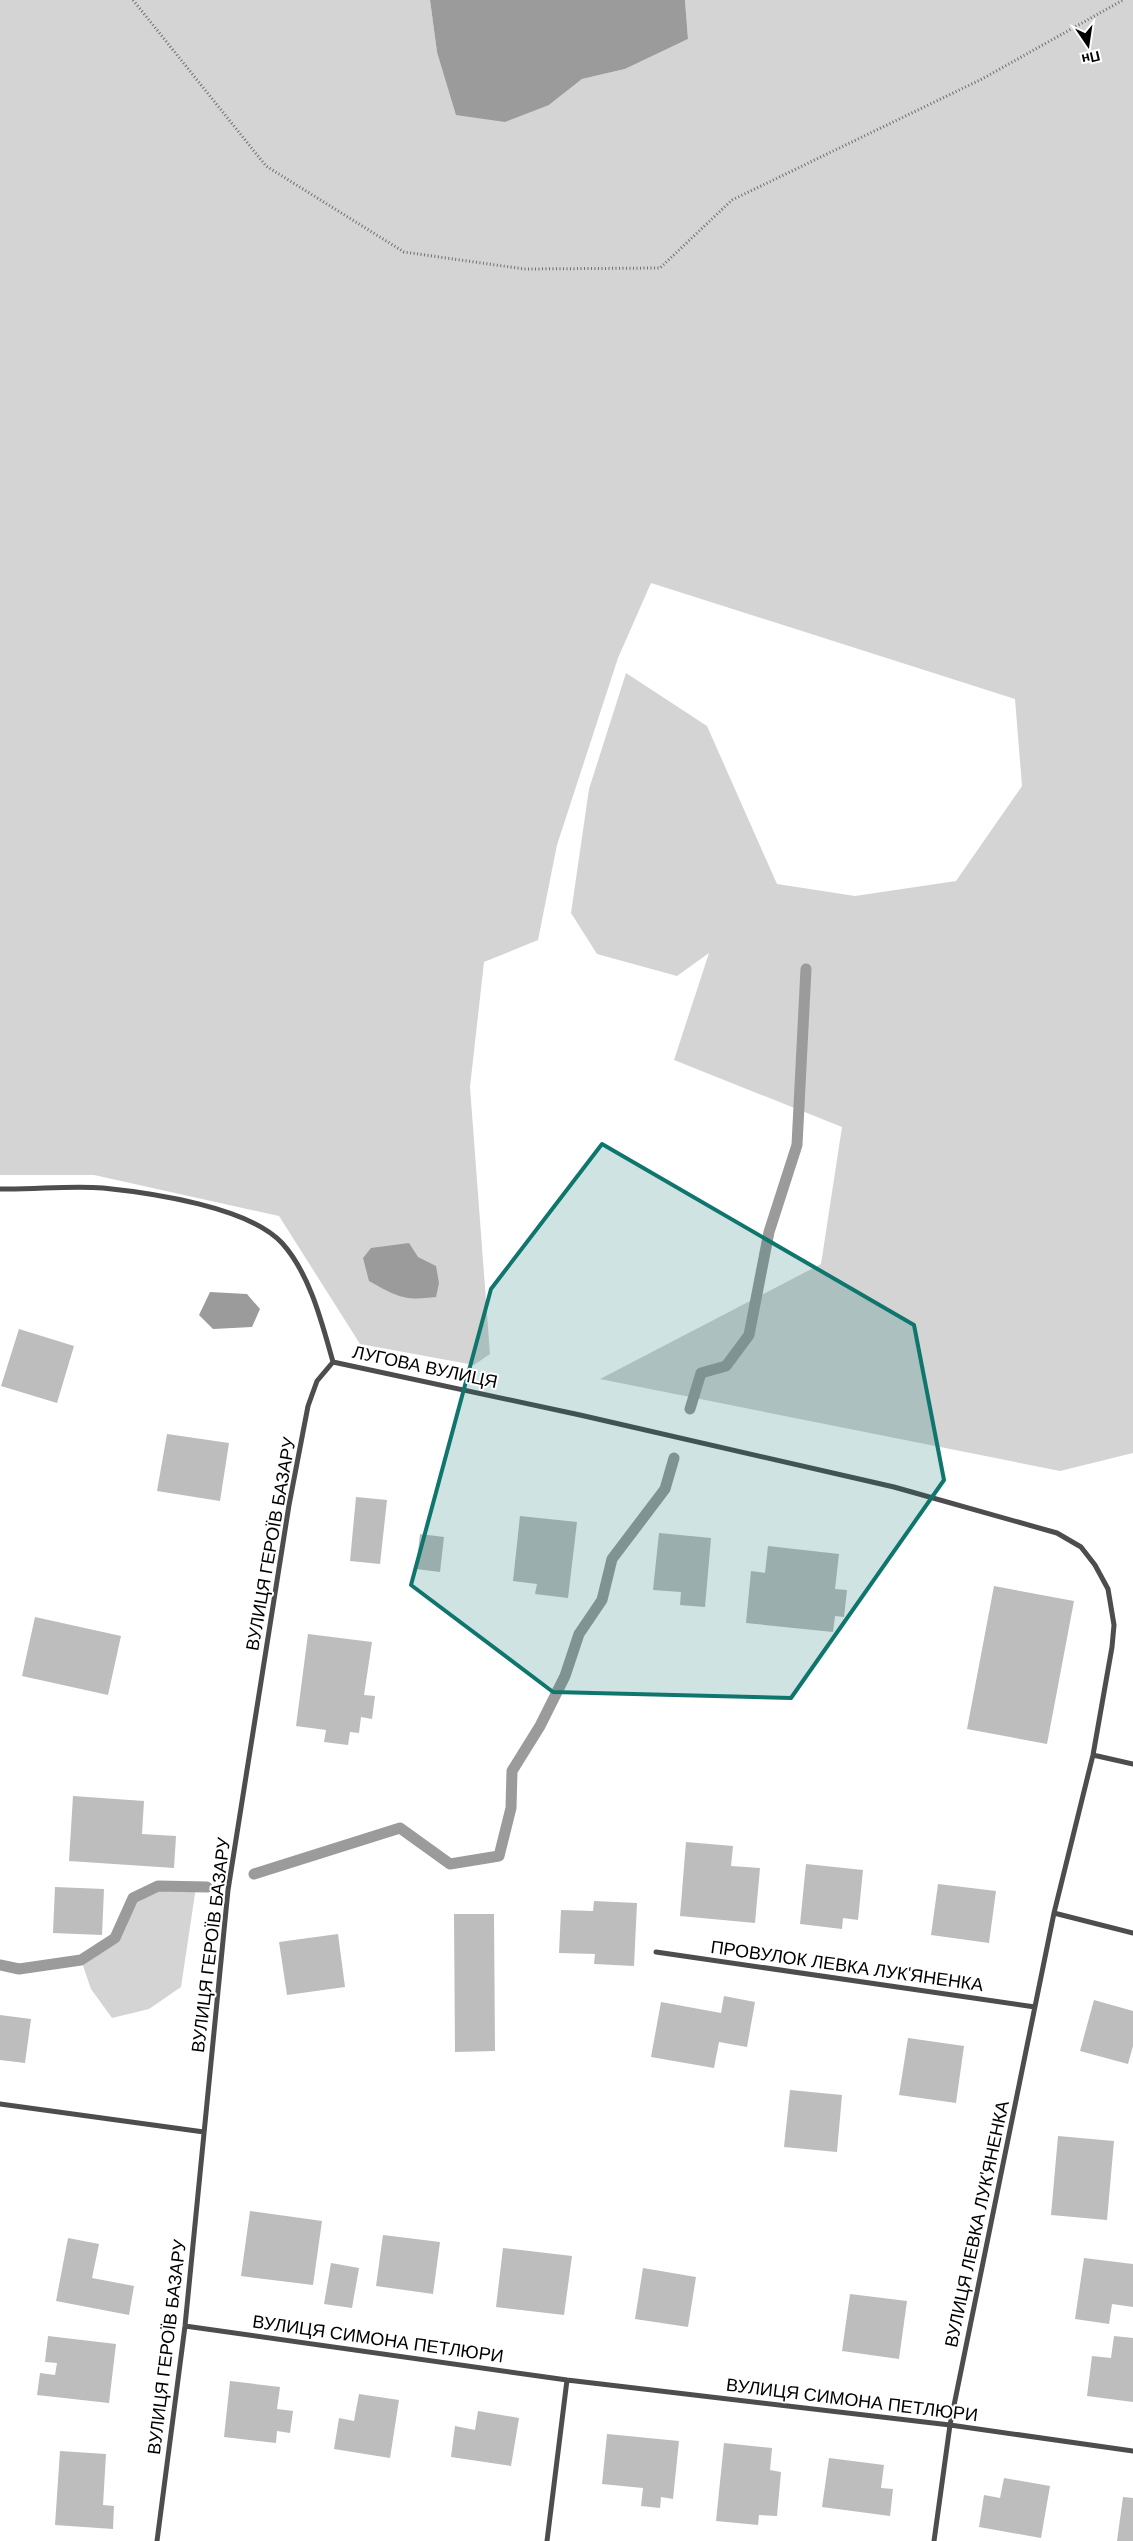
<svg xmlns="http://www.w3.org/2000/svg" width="1133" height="2541" font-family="'DM Sans',sans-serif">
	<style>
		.green { fill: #d4d4d4 }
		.water { fill: #9b9b9b }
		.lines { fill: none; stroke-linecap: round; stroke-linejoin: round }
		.stream { stroke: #9b9b9b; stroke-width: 11 }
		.building { fill: #bdbdbd }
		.path { stroke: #6f6f6f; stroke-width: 3; stroke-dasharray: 1 2.5; stroke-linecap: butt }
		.minor { stroke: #4d4d4d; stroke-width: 5 }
		.marked { fill: #0f766e; fill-opacity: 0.2; stroke: #0f766e; stroke-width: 4; stroke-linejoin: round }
		.labels { text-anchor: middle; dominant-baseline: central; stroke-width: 4; stroke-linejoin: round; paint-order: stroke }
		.street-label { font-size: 18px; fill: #000; stroke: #fff }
	</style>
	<rect width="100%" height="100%" fill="#fff"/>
	<!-- green -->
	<path class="green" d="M0,0H430L437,52L549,105L582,79L625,69L688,39L685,0H1133V1453L1060,1471L600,1379L821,1264L842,1127L674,1060L709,953L677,976L597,954L571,913L589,789L626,673L707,726L777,884L855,896L956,881L1022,786L1015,699L651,583L618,658L557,845L538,940L484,962L470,1087L490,1354L474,1365L360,1344L279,1216L94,1175H0Z
		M158,1886L196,1887L181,1987L149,2009L112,2018L91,1989L81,1960L115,1938L133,1898Z"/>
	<!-- water -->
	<path class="water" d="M430,0H685L688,39L625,69L582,79L549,105L505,122L456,115L437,52Z
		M409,1243L418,1257L436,1266L439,1283L436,1297C404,1301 398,1297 369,1281L363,1258L371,1248Z
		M210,1292L247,1294L260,1309L252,1327L213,1329L199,1315Z"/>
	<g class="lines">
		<!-- stream -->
		<path class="stream" d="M690,1409L701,1373L726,1366L749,1335L769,1232L797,1145L806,969
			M254,1874L400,1828L450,1864L499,1856L511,1808L512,1771L540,1726L565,1676L579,1634L602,1600L612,1559L665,1489L674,1458
			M0,1965L19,1969L81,1960L115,1938L133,1898L158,1886L207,1887"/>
	</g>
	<!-- building -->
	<path class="building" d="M19,1329L74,1346L57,1403L1,1386Z
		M167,1434L229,1443L220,1501L157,1491Z
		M356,1497L387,1500L380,1564L350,1561Z
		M520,1516L577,1522L568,1598L535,1594L537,1584L513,1581Z
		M659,1533L711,1538L705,1607L680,1605L681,1592L653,1590Z
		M420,1534L444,1537L440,1572L416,1569Z
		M768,1546L839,1554L835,1589L847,1590L844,1617L835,1616L833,1632L746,1623L751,1571L765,1573Z
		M994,1586L1074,1601L1047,1744L967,1729Z
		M35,1617L121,1636L108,1695L22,1676Z
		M308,1634L372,1642L364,1695L375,1696L372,1719L361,1717L359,1733L350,1732L348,1745L324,1742L326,1730L296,1726Z
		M73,1796L144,1801L142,1834L176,1836L174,1868L69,1861Z
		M686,1842L733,1846L731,1866L760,1868L755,1923L680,1916Z
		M806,1864L863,1870L858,1920L843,1918L842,1929L800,1924Z
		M938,1884L996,1891L989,1943L931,1935Z
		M55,1887L104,1889L102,1935L53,1933Z
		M594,1901L637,1903L634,1966L594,1964L595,1954L559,1953L561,1910L593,1911Z
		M454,1914H494L495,2051L455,2052Z
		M338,1934L345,1987L287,1995L279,1942Z
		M724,1996L755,2002L747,2047L719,2042L714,2068L651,2057L661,2002L721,2013Z
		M1094,2000L1133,2011V2046L1128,2064L1080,2051Z
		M0,2015L31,2019L25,2063L0,2060Z
		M908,2038L964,2046L956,2103L899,2095Z
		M790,2090L842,2095L837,2152L784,2147Z
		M1058,2136L1114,2141L1107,2220L1051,2215Z
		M250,2211L322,2221L313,2285L241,2276Z
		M383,2235L440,2242L433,2294L376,2286Z
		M68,2238L99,2244L92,2278L134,2286L129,2315L56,2301Z
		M503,2248L572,2256L564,2315L496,2307Z
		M1084,2258L1133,2264V2307L1112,2304L1109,2324L1075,2319Z
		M331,2263L359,2268L352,2308L324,2304Z
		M643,2268L696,2277L688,2327L635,2319Z
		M850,2294L907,2301L899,2359L842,2351Z
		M48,2336L116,2344L109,2403L37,2395L40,2373L55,2375L57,2363L45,2362Z
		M1114,2336L1133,2338V2402L1087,2396L1092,2356L1111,2358Z
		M230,2381L280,2387L277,2409L293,2411L290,2433L277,2431L276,2443L224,2437Z
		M359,2394L399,2400L390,2458L334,2449L339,2418L354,2421Z
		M478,2411L519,2418L511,2466L451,2457L455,2426L475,2430Z
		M607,2434L679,2441L673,2499L661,2497L660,2508L641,2506L643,2488L602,2484Z
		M724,2443L772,2448L770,2470L781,2472L777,2516L759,2515L758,2525L716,2521Z
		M60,2451L106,2454L103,2505L114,2506L113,2529L55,2525Z
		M829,2458L884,2465L881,2488L893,2489L890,2516L822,2507Z
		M1004,2478L1050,2486L1041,2538L979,2527L984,2495L1000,2498Z
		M1123,2497L1133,2498V2541H1117Z"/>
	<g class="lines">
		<!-- path -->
		<path class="path" d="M133,0L266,166L404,252L524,269L660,268L732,200L982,79L1123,0"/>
		<!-- minor -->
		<path class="minor" d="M0,1189C34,1190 69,1185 103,1188C152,1193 249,1207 282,1243C310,1274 322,1323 333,1362L580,1415L894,1487L1057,1533L1081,1547L1095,1565L1108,1589L1114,1625L1112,1647L1093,1755L1054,1913L950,2425L934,2541
			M1093,1755L1133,1764
			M1054,1913L1133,1933
			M656,1952L1035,2007
			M0,2104L204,2132
			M185,2326L567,2380L950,2425L1133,2451
			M157,2541L185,2326L228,1890L289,1505L308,1406L317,1381L333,1362
			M547,2541L567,2380"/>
	</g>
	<!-- marked area -->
	<path class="marked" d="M602,1144L914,1325L944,1480L791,1698L553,1692L411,1585L491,1289Z"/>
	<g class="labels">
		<!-- street labels -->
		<g class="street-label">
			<text transform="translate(425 1367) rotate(12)">ЛУГОВА ВУЛИЦЯ</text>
			<text transform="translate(271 1544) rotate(-80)">ВУЛИЦЯ ГЕРОЇВ БАЗАРУ</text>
			<text transform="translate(211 1945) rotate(-83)">ВУЛИЦЯ ГЕРОЇВ БАЗАРУ</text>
			<text transform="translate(847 1966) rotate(8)">ПРОВУЛОК ЛЕВКА ЛУК'ЯНЕНКА</text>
			<text transform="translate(977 2224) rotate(-78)">ВУЛИЦЯ ЛЕВКА ЛУК'ЯНЕНКА</text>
			<text transform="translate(378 2339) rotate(8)">ВУЛИЦЯ СИМОНА ПЕТЛЮРИ</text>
			<text transform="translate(167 2347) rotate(-83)">ВУЛИЦЯ ГЕРОЇВ БАЗАРУ</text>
			<text transform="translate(852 2400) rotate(7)">ВУЛИЦЯ СИМОНА ПЕТЛЮРИ</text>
		</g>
	</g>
	<!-- north arrow -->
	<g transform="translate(1088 45) rotate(167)" stroke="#ffffff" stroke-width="4" paint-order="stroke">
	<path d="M0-4L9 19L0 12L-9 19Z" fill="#000000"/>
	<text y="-8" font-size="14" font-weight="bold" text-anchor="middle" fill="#000000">Пн</text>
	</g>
</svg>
